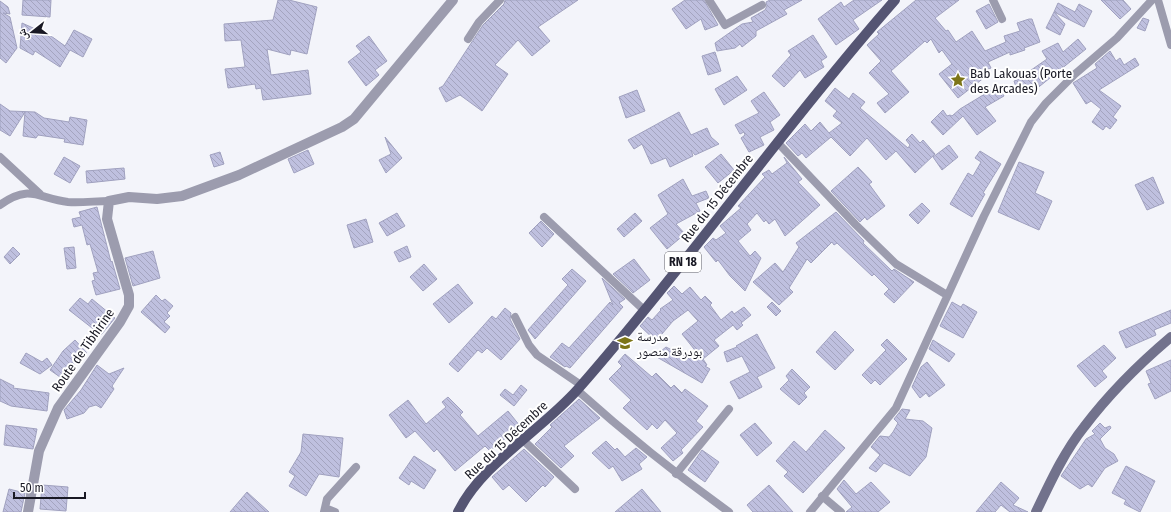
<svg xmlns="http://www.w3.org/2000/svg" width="1171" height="512" font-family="'Fira Sans Condensed','Noto Naskh Arabic',sans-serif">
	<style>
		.building { fill: url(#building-back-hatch); stroke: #a0a1bf }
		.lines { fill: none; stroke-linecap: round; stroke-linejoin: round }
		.minor { stroke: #9c9cae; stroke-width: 8 }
		.tertiary { stroke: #9c9cae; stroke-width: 10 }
		.secondary { stroke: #72728c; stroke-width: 10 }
		.primary { stroke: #555573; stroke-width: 10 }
		.labels { text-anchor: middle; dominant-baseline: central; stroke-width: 4; stroke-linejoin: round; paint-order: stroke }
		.shield { fill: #fff; stroke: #5e5e66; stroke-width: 1 }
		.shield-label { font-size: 12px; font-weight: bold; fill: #191924 }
		.poi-label { font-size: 13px; fill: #191924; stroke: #fff; text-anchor: start }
		.street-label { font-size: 13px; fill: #191924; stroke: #fff }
	</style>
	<defs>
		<pattern id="building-back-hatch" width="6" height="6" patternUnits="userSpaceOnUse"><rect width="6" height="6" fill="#bfc0df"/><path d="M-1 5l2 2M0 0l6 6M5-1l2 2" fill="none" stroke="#a4a4bf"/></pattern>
	</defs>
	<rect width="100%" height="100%" fill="#f3f4fa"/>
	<!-- building -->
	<path class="building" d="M23,0H51L50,17L22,15Z
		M278,0H289L317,7L307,54L291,50L290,55L267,49L271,75L308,70L311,94L263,100L261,88L256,89L255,84L228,88L225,69L245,67L241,40L225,41L224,24L273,20Z
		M505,0H578L538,27L550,41L532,56L518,40L495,65L508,74L482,111L460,95L446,102L439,88L443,86L483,25L504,4Z
		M685,0H704L718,25L705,30L701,19L686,29L672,9Z
		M770,0H802L784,10L787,14L756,31V36L742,47L740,44L735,48L717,51L715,43L742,24L753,22L751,18L765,10L767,6L766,2Z
		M854,0H882L853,20L859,29L836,45L818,19L841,2L844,7Z
		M916,0H959L935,18L946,31L948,30L956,42L972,31L985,51L1006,42L1004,36L1020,31L1017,23L1029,19H1032L1040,42L1024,48L1025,50L1010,55V52L988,62L991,68L982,72L985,77L958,98L939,74L952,64L942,50L939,53L931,39L927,43L925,41L891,71L909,92L885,113L877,103L889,94L869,73L881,61L867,45L879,34L877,32Z
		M1101,0H1123L1131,9L1120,19Z
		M0,1L8,7L10,14L3,13L10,17L17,48L6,63L0,58Z
		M1058,3L1075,12L1079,4L1092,11L1084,27L1054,12Z
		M989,4L998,22L986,29L976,11Z
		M1054,12L1065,24L1060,35L1046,28Z
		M1143,18L1149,20L1145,31L1137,28Z
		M22,23L51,36L65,46L74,30L92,39L83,57L70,50L60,67L35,51L33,55L20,48Z
		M813,35L827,57L821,61L824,67L805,78L800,70L784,87L772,76L791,55L788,51Z
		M369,36L387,61L375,70L379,75L366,86L348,62L361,52L356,46Z
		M1078,39L1086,49L1035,90L1033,88L1018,93L1014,81L1026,77L1024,75L1047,59L1042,51L1058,43L1063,52Z
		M1110,51L1116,61L1120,58L1124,65L1135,58L1139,65L1099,90L1121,106L1113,117L1117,120L1110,129L1106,126L1103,130L1092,122L1101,109L1091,101L1086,104L1073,83L1097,68L1095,64Z
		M715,52L721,71L708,75L702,56Z
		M737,76L747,90L724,105L715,89Z
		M998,86L1004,96L985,107L996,121L977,135L963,116L943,135L931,122L943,110L947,116L950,115L952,116L960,109Z
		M835,88L849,99L853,93L865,102L860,108L908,148L910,145L906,140L912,134L920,143L923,140L935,154L915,173L896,151L886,160L867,138L850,156L831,137L806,158L802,153L798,156L786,143L805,124L811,131L820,122L829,133L842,123L833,116L837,111L825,101Z
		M637,90L645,111L626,118L619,97Z
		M764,92L780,115L770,122L774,130L760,137L764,145L749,152L741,138L745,135L744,132L740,134L735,125L759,113L751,101Z
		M0,104L10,111L35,112L44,118L69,122L70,117L87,120L83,145L64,142L65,139L38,135L36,138L23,136L25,112L10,136L0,130Z
		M679,112L691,135L707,128L711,137L719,144L695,155L691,150L693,156L670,167L666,158L651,164L642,144L634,149L628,140Z
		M385,137L402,158L386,173L379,160L391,154Z
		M949,145L958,157L942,170L933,157Z
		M308,150L314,164L294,173L288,159Z
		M980,151L1001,164L983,193L985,194L972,217L950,204L968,173L973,176L981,162L975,158Z
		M220,152L224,164L214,167L210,155Z
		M721,154L734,170L718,183L705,167Z
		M64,157L80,166L70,183L54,174Z
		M784,157L802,179L798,182L820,205L785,236L775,219L769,224L766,220L764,222L757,213L747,224L751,230L738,241L750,256L755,251L761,258L745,291L730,276L718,260L716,262L704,247L713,238L716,240L726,233L720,226L741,208L738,206L765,177L762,174L769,170L772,174L787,163Z
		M1019,162L1044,172L1035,193L1052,201L1039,230L998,212Z
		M858,167L872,182L869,184L885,206L867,220L865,217L860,222L831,191Z
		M124,168L125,179L87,183L86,171Z
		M1153,177L1164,203L1147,210L1135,185Z
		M683,179L692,196L706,191L709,198L696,203L700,211L676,224L685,234L667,249L650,228L668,214L658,195Z
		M922,203L930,211L918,224L909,215Z
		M97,207L111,262L112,261L120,289L96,295L92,281L95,280L93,273L98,272L90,244L87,245L82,225L74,227L72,219L81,217L79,212Z
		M836,212L864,241L863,243L892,271L894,269L914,282L894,303L884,294L889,289L874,274L872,276L837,243L834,245L832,242L811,263L807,259L789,288L793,292L779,305L753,282L775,263L783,272L799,247L796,243Z
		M397,213L405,226L387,236L379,223Z
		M635,213L642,221L624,237L617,229Z
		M366,219L373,242L354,248L347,225Z
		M541,221L554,234L542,247L529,233Z
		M407,246L411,257L399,262L394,252Z
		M13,247L20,254L10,264L4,257Z
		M74,247L76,268L67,269L64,248Z
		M153,251L160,278L133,286L125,258Z
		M634,259L650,280L633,293L613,274Z
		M424,264L437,279L423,291L410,277Z
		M572,269L586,281L535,339L528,330L568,285L562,279Z
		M602,278L625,299L619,303L623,307L570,368L566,366L565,367L550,357L562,343L569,348L610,302L613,305Z
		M458,284L473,303L449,323L433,304Z
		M674,286L682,294L690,287L701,300L705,296L712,303L710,305L721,320L732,311L734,314L744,307L751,315L741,323L743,325L737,330L733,325L714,340L719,346L703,359L707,365L705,366L710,369L702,383L655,356L666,347L686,357L689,352L702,359L682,334L698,321L688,310L673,321L656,341L640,326L648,317L652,320L661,310L660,309L673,300L667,293Z
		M156,295L162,301L165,299L173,306L167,313L170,316L164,322L170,327L165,333L141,312Z
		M80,298L88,304L92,299L115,318L101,335L69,310Z
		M772,302L781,311L776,316L767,307Z
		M952,302L961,307L963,304L977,312L963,338L940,326Z
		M505,308L511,313L510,319L520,339L501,360L487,348L482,353L478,350L458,372L449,364L492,316L496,319Z
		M1171,310V323L1154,330L1156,335L1126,348L1119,332Z
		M835,331L854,350L835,370L816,352Z
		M757,334L775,368L757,377L762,387L739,399L730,382L750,372L742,356L727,362L724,352L737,347L736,346Z
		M887,339L907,359L880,385L875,380L871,384L862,375L886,350L881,345Z
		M75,340L87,353L74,365L72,362L60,377L50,370L63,351Z
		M933,340L955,354L949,362L929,349Z
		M1104,345L1116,358L1102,371L1107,377L1095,387L1077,366Z
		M26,353L42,362L47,358L52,365L40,374L20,363Z
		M625,354L652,377L656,373L671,388L674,385L682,393L685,389L708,406L696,421L703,427L681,450L683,453L673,461L661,448L677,433L665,420L657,429L652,424L647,430L623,408L631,400L609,379L622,366L618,362Z
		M1171,360V391L1155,399L1148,384L1151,383L1146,371Z
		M927,362L945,385L929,397L926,393L920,398L912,387L921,367Z
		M97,365L109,374L124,368L112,386L114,389L101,408L96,405L89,407L84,413L67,419L64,410L81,390Z
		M792,369L810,387L804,393L807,397L799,405L780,389L789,380L786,376Z
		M0,379L14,386L13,388L49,393L47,411L11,406L0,401Z
		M521,385L527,390L514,406L500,395L505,389L513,395Z
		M448,397L463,412L460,415L478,436L508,411L520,426L490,451L485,446L455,471L437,449L434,452L415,431L406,438L389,415L408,400L426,424L446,407L442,402Z
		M579,399L600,418L564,446L574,456L561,468L535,444L552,427L550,425Z
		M902,409L910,410L905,419L923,421L932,428L926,457L910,476L884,463L876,472L869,468L880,455L871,447L880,436L889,437L893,432L898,423L894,419Z
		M755,423L772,443L757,456L740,435Z
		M1100,423L1105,428L1110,426L1111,428L1100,439L1105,448L1114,454L1118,461L1105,468L1092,487L1088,484L1080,489L1061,476L1086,439L1095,434L1092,431Z
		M6,425L37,429L33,449L4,445Z
		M825,430L845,448L803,493L784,476L788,472L776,461L794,441L806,452Z
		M303,434L343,438L339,477L319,474L306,496L289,486L295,476L289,472L301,452Z
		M606,441L615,450L617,448L625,457L636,448L647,457L639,464L642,469L622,481L613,466L609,469L592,453Z
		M524,449L554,477L545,487L543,485L526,502L509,485L503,490L492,477Z
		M702,450L719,462L705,482L688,470Z
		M414,456L436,470L424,489L411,481L409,485L399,478Z
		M1126,466L1155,481L1140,512L1124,504L1126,500L1112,493Z
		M844,480L856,494L871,482L890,502L878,512H846L852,507L837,489Z
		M1001,482L1019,498L1013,505L1028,512H1010L1001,505L995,512H976Z
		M42,485L68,487L66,511L40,509Z
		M769,485L793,512H753L747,505Z
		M9,489L25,493L21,512H3Z
		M642,489L661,512H615Z
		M247,492L269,512H230Z"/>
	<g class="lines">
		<!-- minor -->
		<path class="minor" d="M709,0L725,25L762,5
			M993,0L1002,19
			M1158,0L1171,45
			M468,39L479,22L500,0
			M777,142L856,225L896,264L947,295
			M0,157L40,194
			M0,205C30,183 39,199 68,202C81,203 96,201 109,201
			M544,217L644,310
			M515,317L529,345L537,355L581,385
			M577,390C626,434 676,474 729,512
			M523,440L575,489
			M676,474L729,409
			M822,496L841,512
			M325,508L335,512
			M324,512L327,499L356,467
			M810,512L896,408L984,216L1031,122L1046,103L1075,74L1117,38L1152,0"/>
		<!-- tertiary -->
		<path class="tertiary" d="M28,512L39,451L58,408L120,322L129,306V295L107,219L109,201L129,197L157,199L182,196L239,175L342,127L354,119L453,0"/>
		<!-- secondary -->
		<path class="secondary" d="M1036,512C1050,483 1064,452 1084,427C1109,394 1139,364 1171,337"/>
		<!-- primary -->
		<path class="primary" d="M458,512C482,463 541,431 578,389C688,263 785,126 895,0"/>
	</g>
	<!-- icons -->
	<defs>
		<g id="sight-bare" transform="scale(1.2)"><path d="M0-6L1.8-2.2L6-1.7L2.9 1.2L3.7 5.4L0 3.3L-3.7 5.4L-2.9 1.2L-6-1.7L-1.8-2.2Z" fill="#7d7518" stroke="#fff" stroke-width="2.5" paint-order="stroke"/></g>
		<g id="school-bare" transform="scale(1.2)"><path d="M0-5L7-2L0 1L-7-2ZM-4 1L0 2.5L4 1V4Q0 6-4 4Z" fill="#7d7518" stroke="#fff" stroke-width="2.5" paint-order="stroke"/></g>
	</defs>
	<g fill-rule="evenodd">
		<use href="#sight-bare" x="958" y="80"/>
		<use href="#school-bare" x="625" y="343"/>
	</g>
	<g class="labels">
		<!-- shield labels -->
		<rect class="shield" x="665" y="252" width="36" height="20" rx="3"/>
		<g class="shield-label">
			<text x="683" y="262">RN 18</text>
		</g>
		<!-- poi labels -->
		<g class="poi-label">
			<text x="970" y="73">Bab Lakouas (Porte<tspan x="970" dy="15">des Arcades)</tspan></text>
			<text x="637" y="336">مدرسة<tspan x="637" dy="15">بودرقة منصور</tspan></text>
		</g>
		<!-- street labels -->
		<g class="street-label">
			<text transform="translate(717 198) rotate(-52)">Rue du 15 Décembre</text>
			<text transform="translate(83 350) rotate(-55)">Route de Tibhirine</text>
			<text transform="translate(506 440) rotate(-43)">Rue du 15 Décembre</text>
		</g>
	</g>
	<!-- north arrow -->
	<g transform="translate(32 32) rotate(253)" stroke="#ffffff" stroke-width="3" paint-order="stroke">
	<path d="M0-3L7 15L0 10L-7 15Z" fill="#191924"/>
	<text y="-6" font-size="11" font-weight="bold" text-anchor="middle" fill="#191924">ش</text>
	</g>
	<!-- scale -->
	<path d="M14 492v6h71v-6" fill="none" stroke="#191924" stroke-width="2"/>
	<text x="20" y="492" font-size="12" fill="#191924" stroke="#ffffff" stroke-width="3" paint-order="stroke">50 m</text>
</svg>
